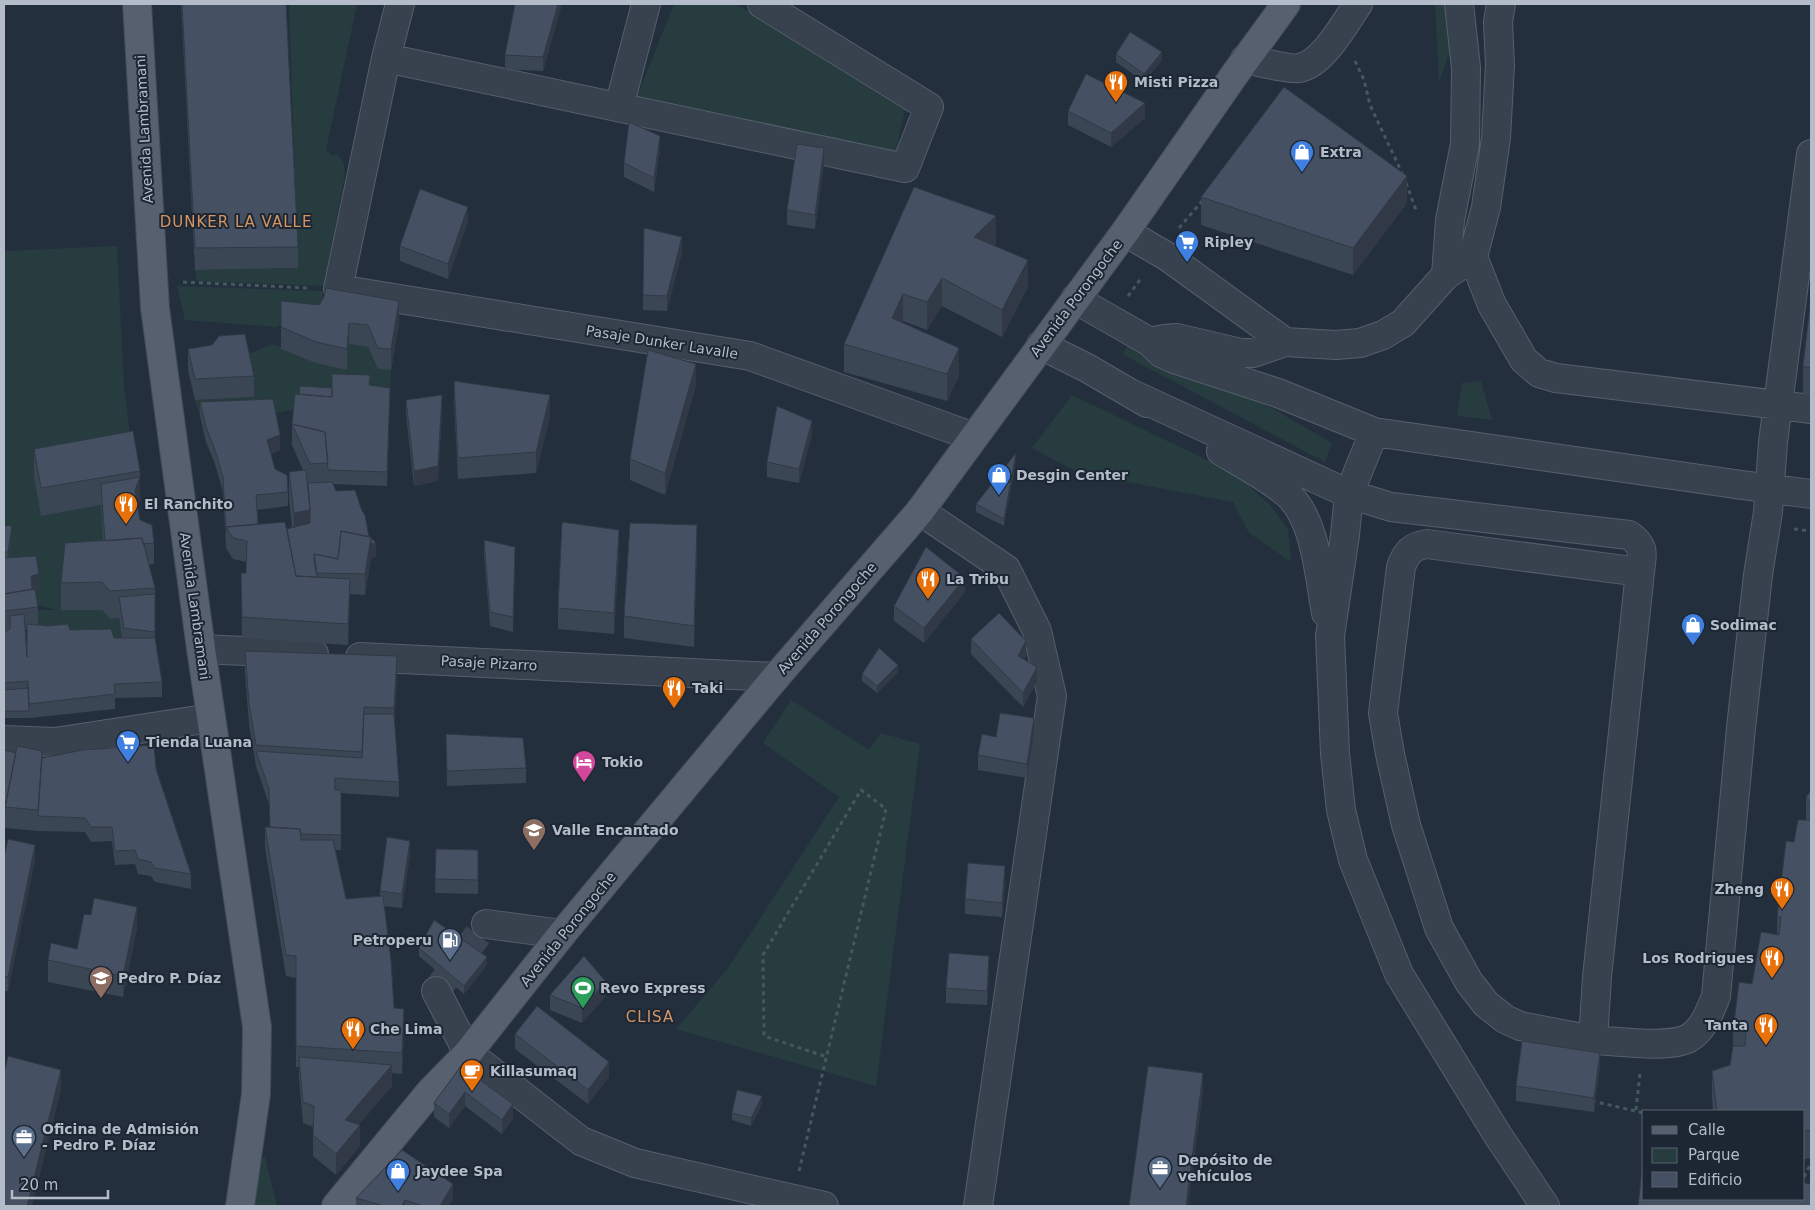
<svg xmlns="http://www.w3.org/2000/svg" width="1815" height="1210" font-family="'DejaVu Sans',sans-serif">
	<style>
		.green { fill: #263c3f }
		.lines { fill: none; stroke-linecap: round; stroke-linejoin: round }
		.minor-tunnel { stroke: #3a4453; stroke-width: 28; stroke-dasharray: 28 14; stroke-linecap: butt }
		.minor-casing { stroke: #565f6c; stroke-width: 30 }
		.major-casing { stroke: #414a57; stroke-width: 30 }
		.path { stroke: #44595c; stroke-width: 3; stroke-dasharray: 4 4; stroke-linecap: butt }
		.minor { stroke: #38414e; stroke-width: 28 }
		.major { stroke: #56606e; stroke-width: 28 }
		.wall { fill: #3b4654; fill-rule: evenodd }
		.shaded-wall { fill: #303945 }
		.building { fill: #455162; stroke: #303945 }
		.labels { text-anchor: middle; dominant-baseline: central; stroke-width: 4; stroke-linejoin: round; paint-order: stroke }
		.poi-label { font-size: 14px; font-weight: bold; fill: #b4bcc9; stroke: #1d2633; text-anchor: start }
		.street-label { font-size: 14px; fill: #b4bcc9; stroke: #1d2633 }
		.neighbourhood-label { font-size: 15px; letter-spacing: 1px; fill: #d59563; stroke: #1d2633 }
	</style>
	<rect width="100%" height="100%" fill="#242f3e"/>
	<!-- green -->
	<path class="green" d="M289,4H357L326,150L332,156L336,154C344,159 344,165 345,174L324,286L197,281L195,270L298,268Z
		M674,4H736L907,101L894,160L634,104Z
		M1435,4H1466L1439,82Z
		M117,246L124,386L133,459L41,516L101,505L105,568L61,610H102L110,619H119L124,650L40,640L35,610H58L32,604L31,592L39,589L8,573L4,547V251Z
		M177,286L322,291L326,309L281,322L277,327L185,320Z
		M1139,331L1332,443L1325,462L1122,354Z
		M272,344L347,370L349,344L368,347L378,369L391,370L390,402L332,395L295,409L273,414L200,416L195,400L253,397L245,356Z
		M1481,381L1492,420L1457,416L1462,383Z
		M1072,395L1236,474L1271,506L1288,530L1291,562L1249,533L1233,502L1079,473L1032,448Z
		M791,700L869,750L881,733L920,744L876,1086L676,1029L728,968L839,797L763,743Z
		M265,1157L277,1206H249L256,1161Z"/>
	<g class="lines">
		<!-- minor-tunnel -->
		<path class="minor-tunnel" d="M436,991L486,924"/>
		<!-- minor casing -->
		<g class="minor-casing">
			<path id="minor" d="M400,4L386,58L338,289L750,356L974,437
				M1501,4L1498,22L1500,65L1496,138L1486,207L1473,257L1492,305L1524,360L1539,373L1556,378L1811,409
				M386,58L905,168L929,107L762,4
				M1245,59C1256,61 1291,70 1299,68C1323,64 1345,23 1358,4
				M619,107L646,4
				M1125,232L1168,257L1285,342L1336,345L1360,343L1383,335L1403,323L1446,275L1473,257
				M1446,275L1450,220L1465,144L1466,68L1459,4
				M1075,299L1150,342L1164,339L1177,338L1241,353H1253L1285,342
				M1150,342L1161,353L1174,359L1278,393L1374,432L1742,485L1811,494
				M1041,345L1087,368L1147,403
				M1132,394L1349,494L1391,507L1629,535C1646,547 1642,554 1640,572
				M1374,432L1349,494L1345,535L1330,636L1335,753L1341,810L1353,860L1399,974L1497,1134L1545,1206
				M1221,451C1242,464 1266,476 1285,492C1316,516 1319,577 1326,613
				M920,511L1006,569L1037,631L1052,696L978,1206
				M1427,544L1640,572L1597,977L1593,1040L1520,1026L1505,1019L1486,1004L1469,982L1439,928L1406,825L1390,754L1383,713L1401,567C1406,553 1412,546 1427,544Z
				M201,649L314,654
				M360,657L776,677
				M4,740L55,742L211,718
				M486,924L562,934
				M436,991L468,1053L581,1141L635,1163L824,1206
				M1593,1040C1617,1041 1669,1049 1689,1038C1704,1029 1710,1011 1716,996L1741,728L1758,575L1768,512L1773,442L1811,154"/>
		</g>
		<!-- major casing -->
		<g class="major-casing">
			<path id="major" d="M137,4L155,308L201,649L257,1027L256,1094L240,1206
				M336,1206L430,1092L468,1053L562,934L776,677L920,511L1125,232L1235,74L1286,4"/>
		</g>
		<!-- path -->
		<path class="path" d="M1355,61L1364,80L1370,105L1403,175
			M1406,183L1416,210
			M1179,228L1203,200
			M183,282L309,288
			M1128,296L1142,277
			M1794,529L1811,531
			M1592,1101L1644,1113
			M1636,1110L1640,1073
			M799,1171L886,809L861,790L763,955L764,1036L827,1057
			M1804,1177L1811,1163"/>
		<!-- minor -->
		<use href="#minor" class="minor"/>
		<!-- major -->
		<use href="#major" class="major"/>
	</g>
	<!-- wall -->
	<path class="wall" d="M181,4H286L298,247V268L195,270Z
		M515,4H562L543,71L505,69V55Z
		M1116,54L1162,60L1144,82L1116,62Z
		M1068,111L1145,118L1111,147L1068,125Z
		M660,150L654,192L624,177V163Z
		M824,163L815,229L787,225V210Z
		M914,187L996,243L994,245L1028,287L1002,337L942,306L927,330L903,321L902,323L959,376L947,401L844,372V344Z
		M1201,197L1407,203L1353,275L1201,225Z
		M468,221L448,279L400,261V246Z
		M644,228L682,252L667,311L643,310Z
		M1811,297V395L1803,394V366Z
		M281,301L399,323L391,370L378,369L368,347L349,344L347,370L316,363L281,349Z
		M212,345L254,376V397L195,400L188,370V349Z
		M454,381L550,416L536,473L458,479L454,402Z
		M370,385L390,402L387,486L333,484L336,491L369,537L376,557L371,558L365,595L350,594L348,645L242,638L241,573H246V562L233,559L226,548L223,492L215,464L206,442L200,416V402L280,450L271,454L275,469L288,492V506L257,510L258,524L287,529L292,527L289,499V472L303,470L292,445V424L299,394L332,388Z
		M696,385L665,495L630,480V459Z
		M406,400L442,410L438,481L414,486L406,414Z
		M812,435L799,483L767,477V462Z
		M34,449L140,471V499L137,506L140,520L154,543V564L149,565L155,588V638L162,682V697L115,698V709L29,718H4V526L12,547L10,558L39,589L35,590L38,607V625L114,638H122L119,618L110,619L102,610H61V583L103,541L101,505L41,516L34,476ZM27,629V657L25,630Z
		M1016,460L1004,526L976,512V504Z
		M484,540L515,562L513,632L490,626L484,555Z
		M697,546L694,647L624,638V616Z
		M619,551L614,634L558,629V608Z
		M965,592L924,643L894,621V606Z
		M971,639L1026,656L1024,660L1037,681L1023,707L971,654Z
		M245,651L397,677L394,721L399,782V797L341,793V850H335L346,899L380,896V891L410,855L402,908L384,906L394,1008L404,1030L402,1074L392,1073V1086L359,1124L360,1146L336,1175L313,1156V1127L303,1123L299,1079V1067H296V978L286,976L265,848V827H270L269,804L256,766L249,724L245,673Z
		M898,672L877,693L862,681V674Z
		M1034,733L1027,778L978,770V755L996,737Z
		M446,734L526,768V783L447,786Z
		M4,750L42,758L156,769L191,874V889L155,882L151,876L138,874L135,864L115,865L112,841L91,842L85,832L38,831L5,828L4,834Z
		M1811,791V1158L1804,1159V1111H1713L1712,1098V1071L1730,1065L1733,1048V1031L1777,934V917L1794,842L1806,820V797Z
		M436,849L478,850V894L435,893Z
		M4,858L35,859L8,991H4Z
		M1005,881L1002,917L965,914V899Z
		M137,928L123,997L48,982V960L77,949Z
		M419,948L487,965L464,994L419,956Z
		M989,971L987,1005L946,1003V988Z
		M550,995L606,996L582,1023L550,1010Z
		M515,1034L609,1077L588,1104L515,1049Z
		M461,1066L513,1119L502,1134L465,1106L449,1128L434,1117V1103Z
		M1600,1067L1594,1112L1516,1101V1086Z
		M762,1104L751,1126L732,1120V1113Z
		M356,1198H453L449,1206H356Z"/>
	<!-- shaded-wall -->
	<path class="shaded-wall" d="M558,4H562L543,71V57Z
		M1162,52V60L1144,82V74Z
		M1145,103V118L1111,147V133Z
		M660,136V150L654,192V178Z
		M824,148V163L815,229V215Z
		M1407,176V203L1353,275V248Z
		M468,207V221L448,279V264Z
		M996,216V243L974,265V237Z
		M682,237V252L667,311V296Z
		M1028,260V287L1002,337V310Z
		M942,278V306L927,330V302Z
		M903,294V321L892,345V318Z
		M399,301V323L391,370V349Z
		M349,323V344L347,370V349Z
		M959,348V376L947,401V374Z
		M696,364V385L665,495V473Z
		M390,388V402L387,486V472Z
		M442,395V410L438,481L414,486V471Z
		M550,395V416L536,473V452Z
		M812,421V435L799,483V469Z
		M280,435V450L267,455V440Z
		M1016,453V460L1004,526V519Z
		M140,477V499L135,511V490Z
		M310,510V537L294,541V513Z
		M12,525V547L8,573V552Z
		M697,525V546L694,647V626Z
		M619,530V551L614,634V613Z
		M371,537V544L376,543V557L371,558L365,595V574Z
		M39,574V589L31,591V576Z
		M965,578V592L924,643V628Z
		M350,579V600L348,645V624Z
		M1026,641V656L1018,671V656Z
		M397,656V677L394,729V708Z
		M898,665V672L877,693V686Z
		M1037,667V681L1023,707V693Z
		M1034,718V733L1027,778V764Z
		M5,813V828L4,834V819Z
		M410,841V855L402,908V894Z
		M35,845V859L8,991V977Z
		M1005,866V881L1002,917V903Z
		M137,907V928L123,997V976Z
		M989,956V971L987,1005V991Z
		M487,957V965L464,994V986Z
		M606,982V996L582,1023V1008Z
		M404,1009V1030L402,1074V1053Z
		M1600,1053V1067L1594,1112V1098Z
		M609,1062V1077L588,1104V1090Z
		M392,1065V1086L345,1141V1120Z
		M61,1070V1091L32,1206H27Z
		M1203,1073V1094L1188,1206H1186Z
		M465,1092V1106L449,1128V1114Z
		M762,1096V1104L751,1126V1118Z
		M513,1104V1119L502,1134V1120Z
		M360,1125V1146L336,1175V1154Z
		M453,1184V1198L449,1206H440Z
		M405,1200V1206H402Z"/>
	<!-- building -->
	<path class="building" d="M182,4H286L298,247L195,248Z
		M515,4H558L543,57L505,55Z
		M1130,32L1162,52L1144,74L1116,54Z
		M1086,74L1145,103L1111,133L1068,111Z
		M1284,87L1407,176L1353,248L1201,197Z
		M629,122L660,136L654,178L624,163Z
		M797,144L824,148L815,215L787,210Z
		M914,187L996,216L974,237L1028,260L1002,310L942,278L927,302L903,294L892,318L959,348L947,374L844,344Z
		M420,189L468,207L448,264L400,246Z
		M644,228L682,237L667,296L643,295Z
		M326,288L399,301L391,349L378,348L368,325L349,323L347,349L316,342L281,327V301L319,305L324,297Z
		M1811,297V368L1803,366Z
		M245,334L254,376L195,379L188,349L212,345L219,336Z
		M648,350L696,364L665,473L630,459Z
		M332,374L370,375L369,385L390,388L387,472L328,470L325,432L292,424L295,394L332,397Z
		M454,381L550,395L536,452L458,458Z
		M300,386L332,388V397L299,394Z
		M442,395L438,466L414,471L406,400Z
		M273,399L280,435L267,440L275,469L287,475L288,492L256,495L258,524L226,527V533L223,477L215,450L206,427L200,402Z
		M777,406L812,421L799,469L767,462Z
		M292,424L325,432L328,463L310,464Z
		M133,431L140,471L41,488L34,449Z
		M1016,453L1004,519L976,504Z
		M306,470L310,510L294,513L289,472Z
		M140,477L135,490L140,520L152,525L154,543L143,544L142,538L105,541L101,484Z
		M332,482L336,491L355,490L362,511L365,515L369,537L341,531L338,559L314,554V560L317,577L296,576L287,529L310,523V510L308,483Z
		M285,522L296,576L350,579L348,624L242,617L241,573H246L247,541L233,538L226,527Z
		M562,522L619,530L614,613L558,608Z
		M630,523L697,525L694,626L624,616Z
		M12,525L8,552H4V526Z
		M341,531L371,537L365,574L317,573L314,554L338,559Z
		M142,538L155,588L110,591L102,582L61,583L65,543Z
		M371,538L376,543L371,544Z
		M484,540L515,547L513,617L490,612Z
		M926,547L965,578L924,628L894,606Z
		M36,556L39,574L31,576L32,589L4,594V558Z
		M35,589L38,607L4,611V594Z
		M155,594V632L124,628L119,597Z
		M999,613L1026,641L1018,656L1037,667L1023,693L971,639Z
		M24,614L27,657V624L48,626L68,624L70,630L111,629L114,638H155L162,682L114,684L115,694L29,704L28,681L4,683V632L10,629V616Z
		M879,648L898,665L877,686L862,674Z
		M245,651L397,656L394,708L364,707L362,752L256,745L249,703Z
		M28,688L29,711H4V690Z
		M1000,713L1034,718L1027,764L978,755L982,734L996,737Z
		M364,714H394L399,782L335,778V790H341V835L301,834L300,829L270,827L269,789L256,751L362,758Z
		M446,734L523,738L526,768L447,771Z
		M154,745L156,769L191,874L155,868L151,862L138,859L135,850L115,851L112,827H91L85,818L38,816L42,758L83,750Z
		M17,746L42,751L38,810L5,807Z
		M4,750L16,753L5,807L4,819Z
		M1811,791V802L1806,797Z
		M1811,816V1130L1804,1131V1111H1717L1712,1071L1730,1065L1733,1046H1745L1746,1031H1733L1739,982L1752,984L1761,932L1779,935L1781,917H1777L1786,841L1794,842L1798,820H1810Z
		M265,827L300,829L301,840H333L346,899L383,896L391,960L394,1008L404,1009L402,1053L296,1046V956L286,955Z
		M387,837L410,841L402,894L380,891Z
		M8,839L35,845L8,977L4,976V858Z
		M436,849L478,850V880L435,879Z
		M968,863L1005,866L1002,903L965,899Z
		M94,898L137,907L123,976L48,960L51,943L77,949L84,914L91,915Z
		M434,920L487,957L464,986L419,948Z
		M949,953L989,956L987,991L946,988Z
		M584,956L606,982L582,1008L550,995Z
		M537,1006L609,1062L588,1090L515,1034Z
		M1522,1041L1600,1053L1594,1098L1516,1086Z
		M8,1056L61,1070L27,1206H4V1074Z
		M299,1057L392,1065L345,1120L360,1125L336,1154L313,1135L314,1106L303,1102Z
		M461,1066L513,1104L502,1120L465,1092L449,1114L434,1103Z
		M1148,1066L1203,1073L1186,1206H1129Z
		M737,1090L762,1096L751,1118L732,1113Z
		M402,1150L453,1184L440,1206H423L405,1200L402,1206H384L356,1198Z
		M1643,1161H1644V1199H1804V1183L1811,1184V1206H1638Z"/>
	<!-- icons -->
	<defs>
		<g id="restaurant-pin" transform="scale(1.25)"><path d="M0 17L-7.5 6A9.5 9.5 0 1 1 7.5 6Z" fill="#e8710a" stroke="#1d2633"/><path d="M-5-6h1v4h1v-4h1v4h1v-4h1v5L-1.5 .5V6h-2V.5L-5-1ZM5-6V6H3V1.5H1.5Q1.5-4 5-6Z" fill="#fff"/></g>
		<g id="shop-pin" transform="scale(1.25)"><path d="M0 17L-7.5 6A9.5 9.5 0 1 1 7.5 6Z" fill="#3f7fe0" stroke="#1d2633"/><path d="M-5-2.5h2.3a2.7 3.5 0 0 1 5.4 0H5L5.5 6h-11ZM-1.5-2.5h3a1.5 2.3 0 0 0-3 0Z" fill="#fff"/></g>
		<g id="supermarket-pin" transform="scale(1.25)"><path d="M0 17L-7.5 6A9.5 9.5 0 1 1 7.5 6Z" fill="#3f7fe0" stroke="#1d2633"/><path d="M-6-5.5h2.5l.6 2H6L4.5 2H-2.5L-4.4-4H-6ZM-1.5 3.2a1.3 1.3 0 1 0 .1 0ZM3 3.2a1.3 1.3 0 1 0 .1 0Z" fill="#fff"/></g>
		<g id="hotel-pin" transform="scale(1.25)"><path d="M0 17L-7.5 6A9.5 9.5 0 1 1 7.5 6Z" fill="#d1479c" stroke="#1d2633"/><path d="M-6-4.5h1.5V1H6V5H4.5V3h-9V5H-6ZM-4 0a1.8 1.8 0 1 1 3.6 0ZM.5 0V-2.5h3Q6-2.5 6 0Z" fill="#fff"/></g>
		<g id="school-pin" transform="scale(1.25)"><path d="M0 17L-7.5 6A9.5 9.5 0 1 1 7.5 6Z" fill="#8d6e63" stroke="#1d2633"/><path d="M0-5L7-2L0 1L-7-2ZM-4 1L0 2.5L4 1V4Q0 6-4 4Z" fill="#fff"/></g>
		<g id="fuel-pin" transform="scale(1.25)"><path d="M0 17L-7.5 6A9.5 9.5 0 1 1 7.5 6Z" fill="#5c6f8a" stroke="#1d2633"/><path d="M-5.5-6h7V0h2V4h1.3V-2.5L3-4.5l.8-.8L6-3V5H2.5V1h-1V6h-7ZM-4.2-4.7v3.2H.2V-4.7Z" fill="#fff"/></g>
		<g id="stadium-pin" transform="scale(1.25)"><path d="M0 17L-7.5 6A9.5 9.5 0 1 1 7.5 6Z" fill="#2e9e5b" stroke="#1d2633"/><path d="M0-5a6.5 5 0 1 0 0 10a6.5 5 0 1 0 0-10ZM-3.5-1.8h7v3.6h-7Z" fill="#fff"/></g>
		<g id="cafe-pin" transform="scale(1.25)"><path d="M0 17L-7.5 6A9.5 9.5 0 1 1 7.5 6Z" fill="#e8710a" stroke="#1d2633"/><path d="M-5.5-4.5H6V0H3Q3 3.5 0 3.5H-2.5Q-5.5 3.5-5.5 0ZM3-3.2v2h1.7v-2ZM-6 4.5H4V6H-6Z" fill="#fff"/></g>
		<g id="office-pin" transform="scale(1.25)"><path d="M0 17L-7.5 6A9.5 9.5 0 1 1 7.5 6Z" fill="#5c6f8a" stroke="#1d2633"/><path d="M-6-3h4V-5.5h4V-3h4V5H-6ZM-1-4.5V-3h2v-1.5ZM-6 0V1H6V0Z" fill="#fff"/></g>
	</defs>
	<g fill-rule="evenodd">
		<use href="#restaurant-pin" x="1116" y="82"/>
		<use href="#shop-pin" x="1302" y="152"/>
		<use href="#supermarket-pin" x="1187" y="242"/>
		<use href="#shop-pin" x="999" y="475"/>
		<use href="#restaurant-pin" x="126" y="504"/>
		<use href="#restaurant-pin" x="928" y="579"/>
		<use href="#shop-pin" x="1693" y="625"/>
		<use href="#restaurant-pin" x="674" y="688"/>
		<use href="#supermarket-pin" x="128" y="742"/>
		<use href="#hotel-pin" x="584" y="762"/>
		<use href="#school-pin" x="534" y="830"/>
		<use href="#restaurant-pin" x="1782" y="889"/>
		<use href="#fuel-pin" x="450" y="940"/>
		<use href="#restaurant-pin" x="1772" y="958"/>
		<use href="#school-pin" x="101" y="978"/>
		<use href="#stadium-pin" x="583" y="988"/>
		<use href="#restaurant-pin" x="1766" y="1025"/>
		<use href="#restaurant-pin" x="353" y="1029"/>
		<use href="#cafe-pin" x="472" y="1071"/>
		<use href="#office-pin" x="24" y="1137"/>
		<use href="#office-pin" x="1160" y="1168"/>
		<use href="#shop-pin" x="398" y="1171"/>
	</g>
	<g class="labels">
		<!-- poi labels -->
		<g class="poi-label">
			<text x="1134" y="82">Misti Pizza</text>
			<text x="1320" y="152">Extra</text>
			<text x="1204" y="242">Ripley</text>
			<text x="1016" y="475">Desgin Center</text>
			<text x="144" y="504">El Ranchito</text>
			<text x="946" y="579">La Tribu</text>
			<text x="1710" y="625">Sodimac</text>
			<text x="692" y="688">Taki</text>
			<text x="146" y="742">Tienda Luana</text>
			<text x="602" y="762">Tokio</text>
			<text x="552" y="830">Valle Encantado</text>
			<text x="1764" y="889" text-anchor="end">Zheng</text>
			<text x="432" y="940" text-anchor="end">Petroperu</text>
			<text x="1754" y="958" text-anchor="end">Los Rodrigues</text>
			<text x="118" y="978">Pedro P. Díaz</text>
			<text x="600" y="988">Revo Express</text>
			<text x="1748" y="1025" text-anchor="end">Tanta</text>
			<text x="370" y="1029">Che Lima</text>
			<text x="490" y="1071">Killasumaq</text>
			<text x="42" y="1129">Oficina de Admisión<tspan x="42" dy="16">- Pedro P. Díaz</tspan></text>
			<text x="1178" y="1160">Depósito de<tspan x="1178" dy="16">vehículos</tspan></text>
			<text x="416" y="1171">Jaydee Spa</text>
		</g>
		<!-- street labels -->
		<g class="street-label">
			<text transform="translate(144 129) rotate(-93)">Avenida Lambramani</text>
			<text transform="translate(1076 298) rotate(-53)">Avenida Porongoche</text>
			<text transform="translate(662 342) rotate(9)">Pasaje Dunker Lavalle</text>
			<text transform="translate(195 606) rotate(82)">Avenida Lambramani</text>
			<text transform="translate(827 618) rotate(-49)">Avenida Porongoche</text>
			<text transform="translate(489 663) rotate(3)">Pasaje Pizarro</text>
			<text transform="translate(568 929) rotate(-51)">Avenida Porongoche</text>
		</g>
		<!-- neighbourhood labels -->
		<g class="neighbourhood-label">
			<text x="236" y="222">DUNKER LA VALLE</text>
			<text x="650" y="1017">CLISA</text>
		</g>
	</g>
	<!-- border -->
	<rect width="1815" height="1210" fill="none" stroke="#b4bcc9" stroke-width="10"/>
	<!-- legend -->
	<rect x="1642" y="1110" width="162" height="90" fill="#1d2633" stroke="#59626f"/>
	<rect x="1652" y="1126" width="25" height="8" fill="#56606e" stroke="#59626f"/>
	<text x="1688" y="1135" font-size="15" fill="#b4bcc9">Calle</text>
	<rect x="1652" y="1148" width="25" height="15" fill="#263c3f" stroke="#59626f"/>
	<text x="1688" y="1160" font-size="15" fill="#b4bcc9">Parque</text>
	<rect x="1652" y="1172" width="25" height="15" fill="#455162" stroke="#59626f"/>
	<text x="1688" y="1185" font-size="15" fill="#b4bcc9">Edificio</text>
	<!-- scale -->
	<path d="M12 1190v8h96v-8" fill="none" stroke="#b4bcc9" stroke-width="2.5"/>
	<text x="20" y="1190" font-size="15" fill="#b4bcc9" stroke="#1d2633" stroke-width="4" paint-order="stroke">20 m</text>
</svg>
